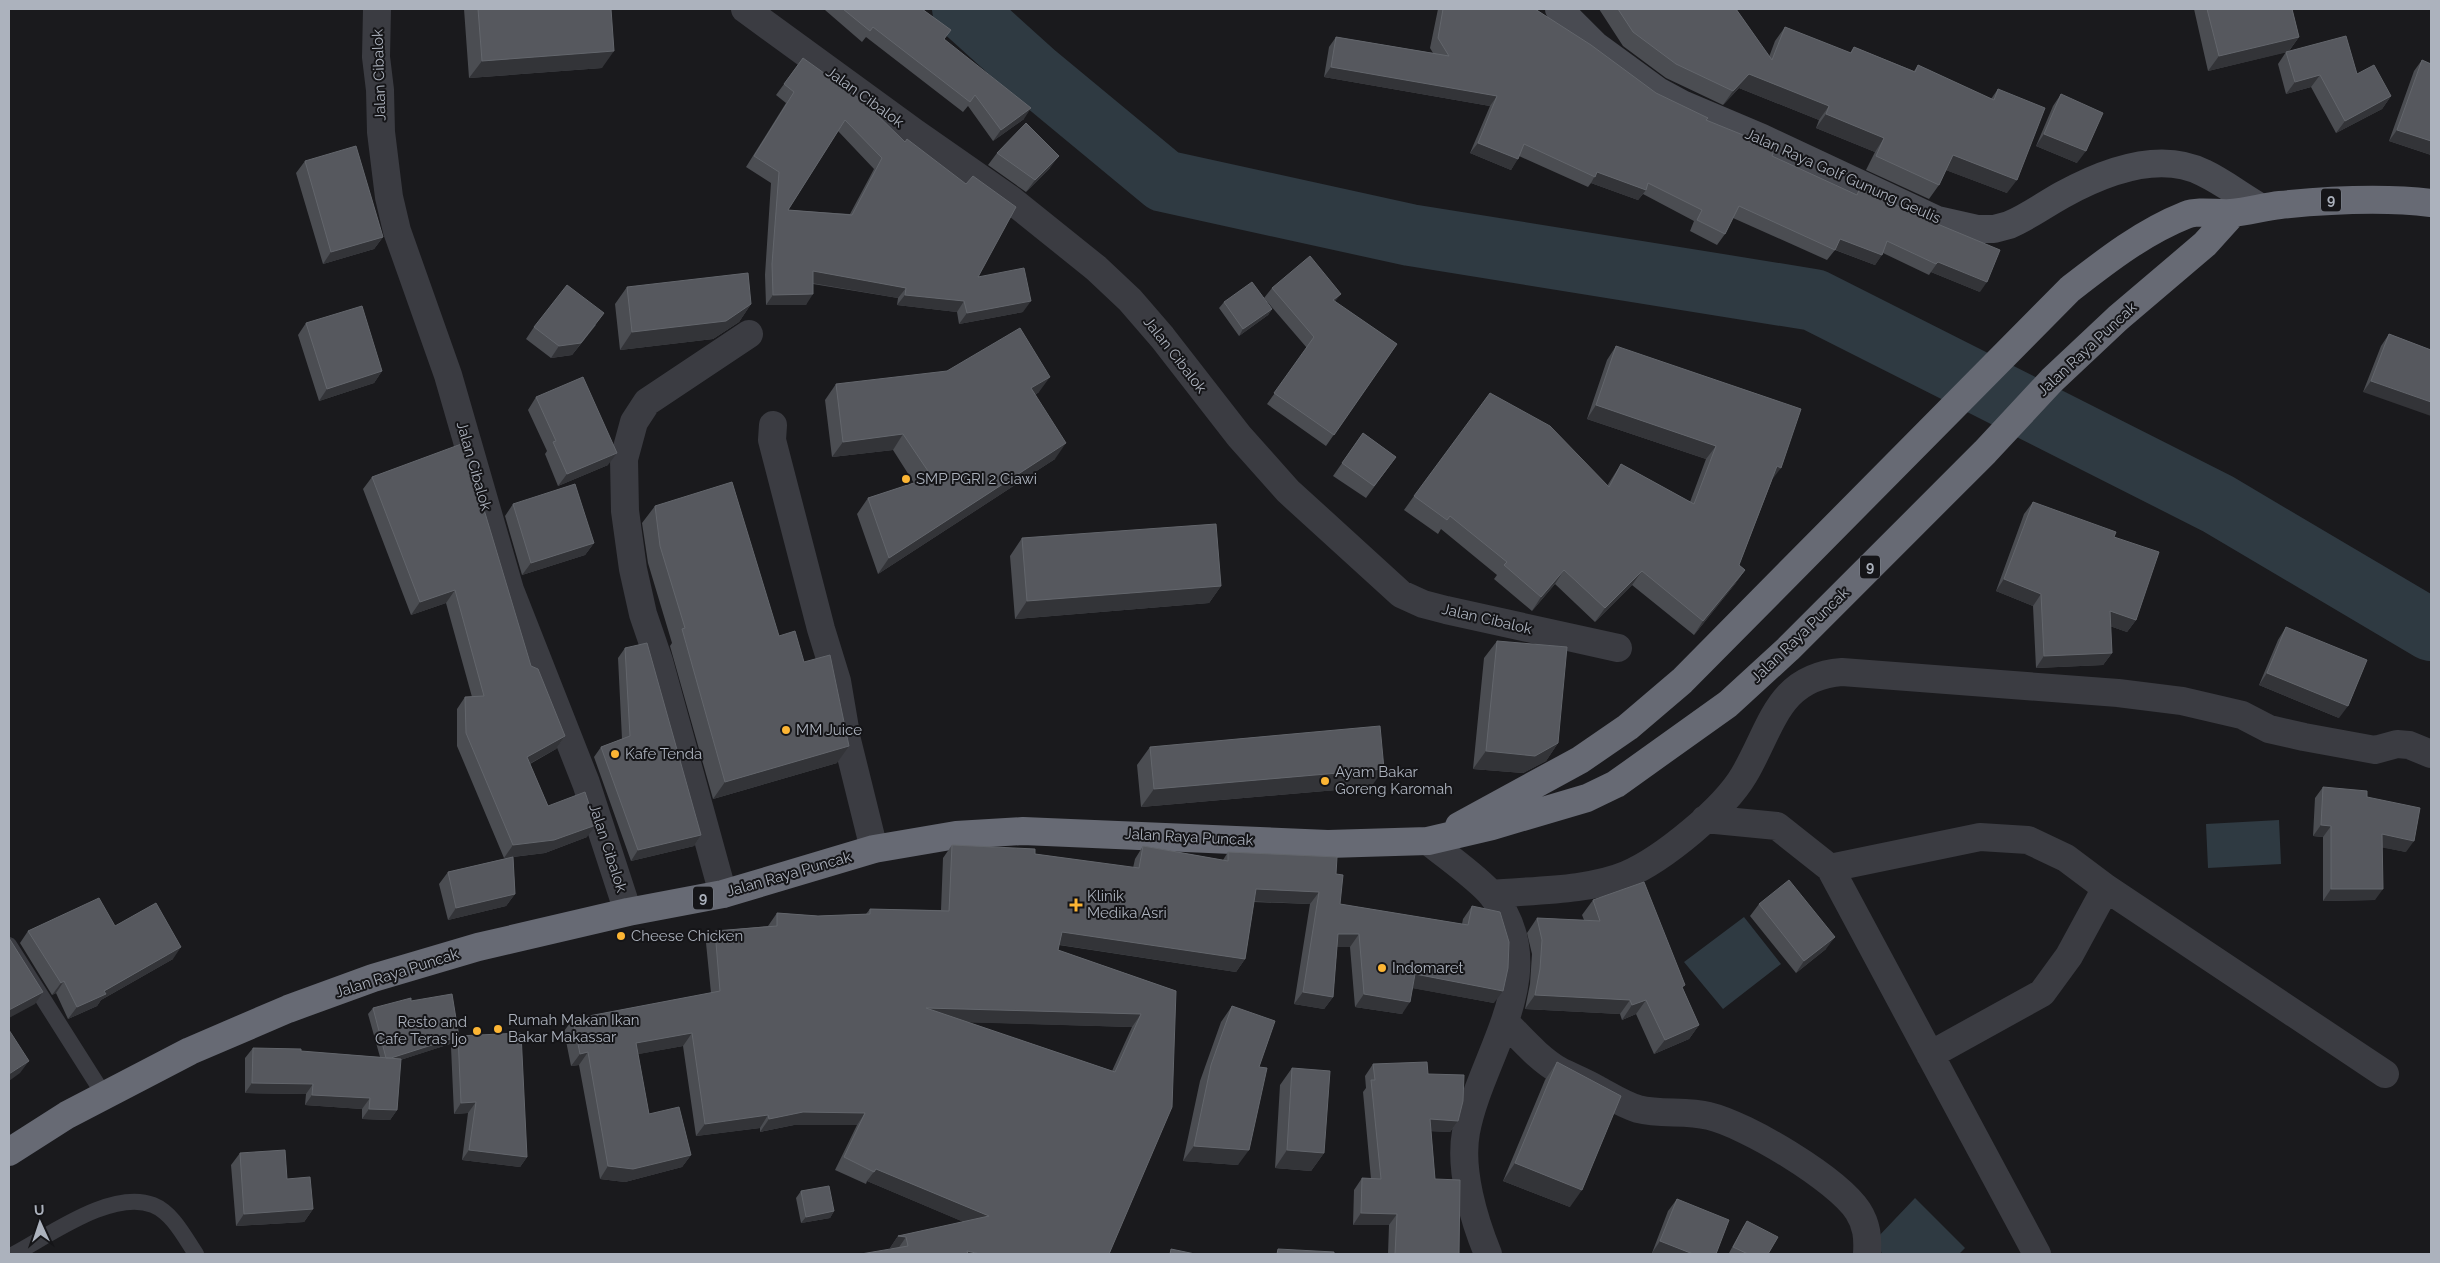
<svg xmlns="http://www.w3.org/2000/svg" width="2440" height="1263" font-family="Raleway,sans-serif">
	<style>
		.water { fill: #2f3a42 }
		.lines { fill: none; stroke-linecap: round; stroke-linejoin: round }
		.river { stroke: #2f3a42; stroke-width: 62 }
		.lane { stroke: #3b3c42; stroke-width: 16 }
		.street { stroke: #3b3c42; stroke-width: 28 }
		.secondary { stroke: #494b52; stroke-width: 28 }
		.highway { stroke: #676a74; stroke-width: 28 }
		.wall { fill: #4b4d52; fill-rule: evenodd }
		.shaded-wall { fill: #333438 }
		.building { fill: #56585e; stroke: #63666c; fill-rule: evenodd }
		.poi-dot { fill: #fcb534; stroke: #151518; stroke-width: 2 }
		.labels { text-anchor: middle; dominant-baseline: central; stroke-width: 4; stroke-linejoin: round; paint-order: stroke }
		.shield { fill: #151518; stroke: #7f838c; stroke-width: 1 }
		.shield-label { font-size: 14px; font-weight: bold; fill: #acb2bd }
		.street-label { font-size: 15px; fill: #acb2bd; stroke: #151518 }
		.poi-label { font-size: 15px; fill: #acb2bd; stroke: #151518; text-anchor: start }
	</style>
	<rect width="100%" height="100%" fill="#1a1a1d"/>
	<!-- water -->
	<path class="water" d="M2279,820L2281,864L2208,868L2206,824Z
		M1744,917L1781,964L1723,1009L1684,962Z
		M1915,1198L1965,1248L1959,1254H1882L1876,1239Z"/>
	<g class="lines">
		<!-- river -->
		<path class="river" d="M963,9L1036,75L1164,181L1410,235L1814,300L2218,504L2431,630"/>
		<!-- lane -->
		<path class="lane" d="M9,945L104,1095
			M14,1254C50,1235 112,1189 153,1205C173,1213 185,1238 196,1254"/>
		<!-- street -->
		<path class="street" d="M377,9L376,57L380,90L381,132L389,197L397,231L448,375L510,590L586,783L628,912
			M745,9L914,132L1010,199L1096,268L1130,300L1162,337L1239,436L1288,491L1401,594L1423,604L1446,610L1618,648
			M773,425L772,440L821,629L837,681L847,740L874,849
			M1705,819L1777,826L1830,868L2037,1254
			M1428,841C1446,856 1478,878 1492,895C1554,971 1480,1055 1466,1132C1459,1170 1474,1220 1488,1254
			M1830,868L1980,837L2028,840L2066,858L2106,888L2385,1074
			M723,894L659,661L643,614L633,569L625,511L624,459L634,422L647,402L749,334
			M1491,894C1533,890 1588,891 1626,875C1663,859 1724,809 1744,775C1772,728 1777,677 1842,672L2118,693L2182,701L2242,715L2269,729L2304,737L2375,750L2397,744L2409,745L2431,754
			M1506,1023C1523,1040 1539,1059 1560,1071C1572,1077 1585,1082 1597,1089C1610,1096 1624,1105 1638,1109C1661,1115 1686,1110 1709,1116C1747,1125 1837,1179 1858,1211C1867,1225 1868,1238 1867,1254
			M1930,1055L2042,993L2069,956L2106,888"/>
		<!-- secondary -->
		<path class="secondary" d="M1559,9L1595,45L1658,91L1684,105L1762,138L1937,220L1977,229H1994L2009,225C2028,217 2044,205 2062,195C2102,173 2159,150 2204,173C2223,182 2241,196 2260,207"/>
		<!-- highway -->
		<path class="highway" d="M1459,826L1580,760L1628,727L1682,681L2070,289C2106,261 2143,232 2186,215C2199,210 2217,214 2231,213C2247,212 2263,207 2280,205C2330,200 2381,197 2431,203
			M9,1152L67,1115L190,1051L288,1009L373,978L478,947L628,912L723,894L874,849L956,835L1023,831L1328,844L1428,841L1492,826L1587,798L1616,784L1728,704L1788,649L1985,452L2052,380L2118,318L2205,244L2233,213"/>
	</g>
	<!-- wall -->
	<path class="wall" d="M464,9H611L602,68L469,78Z
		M825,9H922L951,30L944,39L1024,119L993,141L968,106L963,112L866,37L862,42L825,10Z
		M1438,9H1535L1656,93L1772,156L1856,194L1860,188L1980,292L1931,272L1929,275L1883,253L1875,265L1835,250L1827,260L1733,218L1725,234L1717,245L1690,231L1694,221L1643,194L1638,200L1591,183L1588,187L1519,156L1511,170L1470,153L1490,106L1324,77L1329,47L1336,37L1433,53L1430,48Z
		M1599,9H1736L1769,57L1775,41L1785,27L1850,53L1854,47L1914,71L1918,65L1991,99L1998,89L2007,193L1946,170L1939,185L1929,199L1866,170L1875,152L1816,128L1819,120L1739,88L1723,105L1666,78L1623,46Z
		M2194,9H2292L2299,37L2289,51L2357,74L2391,96L2382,109L2336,133L2311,87L2286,94L2278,64L2286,52L2208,71Z
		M803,58L978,277L1023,312L959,324L957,312L897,305L898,298L813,284L806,305H766L765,275L771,183L746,167L786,103L776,95ZM838,131L874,169L850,214L788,210Z
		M2422,60L2431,155L2389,141L2414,71Z
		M2061,94L2077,163L2036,146L2053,106Z
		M997,153L1050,168L1026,192L988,165Z
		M305,161L383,237L374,249L323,264L296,173Z
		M627,287L751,304L739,322L713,339L620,350L615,304Z
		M1272,288L1335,302L1397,344L1326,446L1267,404L1307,348L1264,298Z
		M1224,302L1272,309L1268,315L1239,336L1219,308Z
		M306,323L382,371L374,383L319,401L298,335Z
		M596,325L572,355L551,358L526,339L534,327Z
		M2389,334L2431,350L2363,392L2381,346Z
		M1616,346L1772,480L1739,565L1745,570L1735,584L1694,635L1632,585L1595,622L1555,584L1532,611L1494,579L1497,575L1441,529L1438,534L1404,510L1414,496L1607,486L1621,464L1690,502L1706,459L1587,419L1607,360Z
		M836,384L1039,392L1035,395L1055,459L878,574L857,514L868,498L914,483L893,450L832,457L825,400Z
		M536,397L608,465L558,486L545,454L547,451L528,410Z
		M1363,433L1396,457L1366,498L1333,476Z
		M372,477L531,666L565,736L556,749L530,764L548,806L587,837L545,853L513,857L515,894L506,906L448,920L439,884L448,872L512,857L504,858L457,746V709L465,697H472L446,603L411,615L363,489Z
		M2033,502L2114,537L2136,620L2127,632L2110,626L2112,653L2103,665L2036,668L2033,606L1996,591L2024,514Z
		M513,504L594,543L585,555L522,575L505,516Z
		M655,506L804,662L837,763L713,799L670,646L672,643L648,563L642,523Z
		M1022,538L1221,586L1209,603L1015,619L1010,556Z
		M2286,627L2339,718L2259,685L2278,640Z
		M1497,641L1558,743L1546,761L1523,773L1473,769L1484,658Z
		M625,648L701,835L694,846L631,861L594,757L601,747L622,739L618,658Z
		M1150,747L1371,787L1141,807L1137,765Z
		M2323,787L2367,797L2406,852L2382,847L2375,900L2323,901V837L2313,836L2315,798Z
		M952,845L1035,854L1133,868L1135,859L1143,846L1223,860L1228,852L1336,874L1340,904L1462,924L1463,919L1472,906L1494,1003L1413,988L1402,1014L1355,1007L1350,947H1337L1333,997L1324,1009L1294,1004L1310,904L1254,902L1245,959L1236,972L1059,945L1058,950L1176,991L1109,1254L890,1248L898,1236L964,1222L867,1181L866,1184L835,1170L857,1125H794L760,1132V1128L696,1136L683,1046L638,1054L649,1114L691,1155L682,1167L625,1182L600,1179L579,1065L571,1066L564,1031L573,1019L711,993L706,943L715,931L768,926L777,913L818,916L866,914L870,909L941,910L943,858ZM967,1022L1132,1027L1112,1071Z
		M1593,900L1683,989L1699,1025L1689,1039L1654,1054L1636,1014L1622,1020L1620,1014L1525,1009L1530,984L1532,954L1527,933L1537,918L1584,920L1582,915Z
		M1759,904L1826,949L1796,973L1750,916Z
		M115,926L173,959L101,1000L97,1006L68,1019L56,993L52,995L20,943L28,931Z
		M411,1001L459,1036L527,1157L520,1167L462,1160L468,1113L454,1114L451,1047L453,1043L400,1060L397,1110L390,1120L362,1119V1109L305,1105L306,1094L245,1093V1058L253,1048L380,1057L368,1014L373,1008Z
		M1232,1006L1259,1067L1238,1165L1183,1161L1200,1081L1221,1022Z
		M1557,1062L1570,1207L1503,1181L1545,1080Z
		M1373,1064L1428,1074L1458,1121L1450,1132L1431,1131L1435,1179L1459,1254H1388L1389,1225H1353L1354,1190L1362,1178L1371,1179L1363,1092L1366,1088L1365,1076Z
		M1292,1068L1324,1153L1311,1171L1275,1168L1280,1085Z
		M240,1153L287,1179L313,1209L304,1222L236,1226L231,1165Z
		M801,1191L834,1211L830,1218L801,1223L796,1198Z
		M1677,1199L1716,1254H1655L1652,1253L1668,1211Z
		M1747,1221L1768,1254H1732L1729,1253L1743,1227Z"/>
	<!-- shaded-wall -->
	<path class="shaded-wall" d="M2299,37L2288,52L2208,71L2219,56Z
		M614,51L602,68L469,78L482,61Z
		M1331,67L1497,96L1490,106L1324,77Z
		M1749,74L1829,106L1819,120L1739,88L1723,105L1733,91Z
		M2320,75L2311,87L2286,94L2295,82Z
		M2391,96L2382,109L2336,133L2345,121Z
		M1031,108L1024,119L993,141L1001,130Z
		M1826,114L1884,138L1875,152L1816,128Z
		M2397,130L2431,141V155L2389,141Z
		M2044,134L2086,151L2077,163L2036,146Z
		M1478,143L1518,159L1511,170L1470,153Z
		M1953,155L2017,180L2007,193L1943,169Z
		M1059,156L1050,168L1026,192L1035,180Z
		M1597,172L1646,190L1638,200L1591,183Z
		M383,237L374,249L323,264L331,252Z
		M1840,239L1882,255L1875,265L1833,249Z
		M1938,262L1987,282L1980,292L1931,272Z
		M813,271L906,288L898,298L806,282Z
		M813,294L806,305H766L773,295Z
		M1341,294L1333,304V300Z
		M905,295L964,301L957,312L897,305Z
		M1031,301L1023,312L959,324L967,313Z
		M751,304L739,322L713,339L620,350L632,332Z
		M1272,309L1268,315L1239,336L1243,329Z
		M604,313L572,355L551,358L559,346Z
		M382,371L374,383L319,401L327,389Z
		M1050,377L1039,392L1020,404L1031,388Z
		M2371,381L2431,402V416L2363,392Z
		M1596,405L1716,446L1706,459L1587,419Z
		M903,434L893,450L832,457L843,442Z
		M1066,443L1055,459L878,574L889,558Z
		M617,453L608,465L558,486L567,474Z
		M1777,466L1781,468L1771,481Z
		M594,543L585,555L522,575L531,563Z
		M1564,570L1555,584L1532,611L1541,597Z
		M1745,570L1735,584L1694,635L1703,621Z
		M1642,571L1632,585L1595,622L1605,608Z
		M2004,579L2041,594L2033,606L1996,591Z
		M1221,586L1209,603L1015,619L1027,601Z
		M455,590L446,603L411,615L420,602Z
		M2110,611L2136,620L2127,632L2101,623Z
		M2112,653L2103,665L2036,668L2044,656Z
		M2267,673L2348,706L2339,718L2259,685Z
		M565,736L556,749L518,770L527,757Z
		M1558,743L1546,761L1523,773L1473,769L1486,751Z
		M849,746L837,763L713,799L725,782Z
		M1384,769L1371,787L1141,807L1154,789Z
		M596,825L587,837L545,853L504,858L513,845Z
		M2321,825L2331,826L2323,837L2313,836Z
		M2382,834L2414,841L2406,852L2374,846Z
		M701,835L694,846L631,861L638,850Z
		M1256,889L1319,892L1310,904L1247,901Z
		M2331,889H2383L2375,900L2323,901Z
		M515,894L506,906L448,920L456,908Z
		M1062,932L1245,959L1236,972L1054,944Z
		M1338,934H1359L1350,947H1329Z
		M1835,937L1826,949L1796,973L1804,961Z
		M181,947L173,959L101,1000L97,1006L68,1019L77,1007Z
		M1415,974L1503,991L1494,1003L1406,987Z
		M64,981L56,993L52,995L61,983Z
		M43,992L35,1004L9,1018V1010Z
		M1303,992L1333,997L1324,1009L1294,1004Z
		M1364,994L1410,1002L1402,1014L1355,1007Z
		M1535,995L1630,1000L1620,1014L1525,1009Z
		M1646,1000L1636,1014L1622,1020L1632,1005Z
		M926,1008L1141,1014L1132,1027L918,1021Z
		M1699,1025L1689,1039L1654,1054L1665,1040Z
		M692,1033L683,1046L628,1056L636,1043Z
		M457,1037L453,1043L382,1066L386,1059Z
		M588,1052L579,1065L571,1066L580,1054Z
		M29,1061L20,1073L9,1081V1074Z
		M252,1083L313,1084L306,1094L245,1093Z
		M312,1095L370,1098L362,1109L305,1105Z
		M476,1102L468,1113L454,1114L461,1103Z
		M369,1109L397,1110L390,1120L362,1119Z
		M803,1112L865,1113L857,1125H794L760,1132L769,1119Z
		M768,1115L760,1128L696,1136L705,1124Z
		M1430,1119L1458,1121L1450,1132L1422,1131Z
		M1194,1146L1249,1150L1238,1165L1183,1161Z
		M469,1150L527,1157L520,1167L462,1160Z
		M1287,1150L1324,1153L1311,1171L1275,1168Z
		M691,1155L682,1167L625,1182L600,1179L608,1166Z
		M1515,1163L1582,1190L1570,1207L1503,1181Z
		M876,1169L989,1216L980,1229L867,1181Z
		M313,1209L304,1222L236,1226L244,1214Z
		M834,1211L830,1218L801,1223L806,1217Z
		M1361,1213L1397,1214L1389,1225H1353Z
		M898,1236L906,1237L897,1250L890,1248Z
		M1660,1241L1693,1254H1655L1652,1253Z
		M967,1251L980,1254H965Z"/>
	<!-- building -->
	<path class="building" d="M478,9H611L614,51L482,61Z
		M843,9H922L951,30L944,39L1031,108L1001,130L975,95L970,102L873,27L870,31Z
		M1443,9H1535L1591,45L1656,93L1708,118L1706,120L1775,148L1772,156L1857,195L1860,188L1923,218L2000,250L1987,282L1938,262L1936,264L1887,241L1882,255L1840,239L1835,250L1739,206L1725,234L1697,220L1702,210L1648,183L1646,190L1597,172L1595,177L1524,144L1518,159L1478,143L1497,96L1331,67L1336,37L1449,56L1438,38Z
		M1618,9H1736L1772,60L1785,27L1851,53L1854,47L1915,72L1918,65L1994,100L1998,89L2045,108L2017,180L1953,155L1939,185L1876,156L1884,138L1826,114L1829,106L1749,74L1733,91L1676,64L1633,32Z
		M2207,9H2292L2299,37L2219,56Z
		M2346,36L2357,74L2374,65L2391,96L2345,121L2320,75L2295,82L2286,52Z
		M803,58L863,101L905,142L907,139L966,184L973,176L1016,207L978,277L1024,268L1031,301L967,313L964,301L905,295L906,288L813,271V294L773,295L772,264L779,172L754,156L794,92L784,84ZM845,120L882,158L852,215L788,210Z
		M2422,60L2431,64V141L2397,130Z
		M2061,94L2103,113L2086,151L2044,134Z
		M1026,123L1059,156L1035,180L997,153Z
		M356,146L383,237L331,252L305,161Z
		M1310,256L1341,294L1333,300L1397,344L1334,435L1274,393L1314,337L1272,288Z
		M748,273L751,304L726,321L632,332L627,287Z
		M1252,282L1272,309L1243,329L1224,302Z
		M567,285L604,313L581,343L559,346L534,327Z
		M362,306L382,371L327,389L306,323Z
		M1020,328L1050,377L1031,388L1066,443L889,558L868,498L932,477L903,434L843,442L836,384L947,371Z
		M2389,334L2431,350V402L2371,381Z
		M1616,346L1801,409L1781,468L1777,466L1739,565L1745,570L1703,621L1642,571L1605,608L1564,570L1541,597L1504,565L1507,562L1450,516L1447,520L1414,496L1490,393L1550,426L1609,487L1621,464L1694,504L1716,446L1596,405Z
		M583,377L617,453L567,474L553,442L556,441L536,397Z
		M1363,433L1396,457L1374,486L1342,463Z
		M464,443L531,666L538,669L565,736L527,757L548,806L585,792L596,825L554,840L513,845L466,733L465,697L484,696L455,590L420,602L372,477Z
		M732,482L779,636L795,631L804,662L830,655L849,746L725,782L682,629L685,628L660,546L655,506Z
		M575,484L594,543L531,563L513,504Z
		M2033,502L2116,532L2114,537L2159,552L2136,620L2110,611L2112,653L2044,656L2041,594L2004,579Z
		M1216,524L1221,586L1027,601L1022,538Z
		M2286,627L2367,660L2348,706L2267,673Z
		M1497,641L1567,647L1558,743L1535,756L1486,751Z
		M647,643L701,835L638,850L601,747L630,736L625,648Z
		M1380,726L1384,769L1154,789L1150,747Z
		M2323,787L2367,791V797L2420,808L2414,841L2382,834L2383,889H2331V826L2321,825Z
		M952,845L1035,849V854L1139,868L1143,846L1228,861V852L1337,857L1336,874L1343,875L1340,904L1468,925L1472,906L1500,912L1509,942L1508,968L1503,991L1415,974L1410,1002L1364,994L1359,934H1338L1333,997L1303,992L1319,892L1256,889L1245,959L1062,932L1058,950L1176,991L1172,1107L1109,1254H980L967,1251L968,1254H861L908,1246L906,1237L898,1236L989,1216L876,1169L874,1172L844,1157L865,1113L803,1112L769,1119L768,1115L705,1124L692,1033L636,1043L649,1114L679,1107L691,1155L633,1169L608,1166L588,1052L580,1054L573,1019L720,991L715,931L777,926V913L818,916L870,914V909L949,911ZM926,1008L1141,1014L1115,1072Z
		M513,857L515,894L456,908L448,872Z
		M1789,880L1835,937L1804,961L1759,904Z
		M1644,882L1685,985L1682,987L1699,1025L1665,1040L1646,1000L1632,1005L1630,1000L1535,995L1540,969L1542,940L1537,918L1600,921L1593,900Z
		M99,898L115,926L156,903L181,947L104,991L106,994L77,1007L64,981L61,983L28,931Z
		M9,935V938L43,992L9,1010Z
		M452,994L459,1037L458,1036L457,1037L391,1058H386L373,1008L411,998V1001Z
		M1232,1006L1275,1021L1259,1067L1267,1068L1249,1150L1194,1146L1211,1065Z
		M9,1030L29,1061L9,1074Z
		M521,1033L527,1157L469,1150L476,1102L461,1103L458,1036Z
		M253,1048L301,1049V1051L401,1059L397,1110L369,1109L370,1098L312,1095L313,1084L252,1083Z
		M1427,1062L1428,1074L1464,1075L1463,1101L1458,1121L1430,1119L1435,1179L1460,1180L1459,1254H1395L1397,1214L1361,1213L1362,1178L1381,1179L1371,1080H1375L1373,1064Z
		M1557,1062L1621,1096L1582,1190L1515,1163Z
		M1292,1068L1330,1071L1324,1153L1287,1150Z
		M285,1150L287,1179L310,1177L313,1209L244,1214L240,1153Z
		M829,1186L834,1211L806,1217L801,1191Z
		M1677,1199L1729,1220L1716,1254H1693L1660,1241Z
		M1747,1221L1778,1237L1768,1254H1748L1733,1247Z
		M1171,1249L1195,1254H1170Z
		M1278,1249L1334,1252V1254H1277Z"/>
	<!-- markers -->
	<g class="poi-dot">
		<circle cx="906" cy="479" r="5"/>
		<circle cx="786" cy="730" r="5"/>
		<circle cx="615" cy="754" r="5"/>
		<circle cx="1325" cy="781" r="5"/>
		<path d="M1073.5 897.5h5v5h5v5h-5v5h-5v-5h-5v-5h5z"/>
		<circle cx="621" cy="936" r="5"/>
		<circle cx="1382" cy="968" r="5"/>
		<circle cx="498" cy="1029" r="5"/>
		<circle cx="477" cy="1031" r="5"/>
	</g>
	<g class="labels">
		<!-- shield labels -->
		<g class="shield">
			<rect x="2321" y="188.5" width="20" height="23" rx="4"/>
			<rect x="1860" y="555.5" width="20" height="23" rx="4"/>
			<rect x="693" y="886.5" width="20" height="23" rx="4"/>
		</g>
		<g class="shield-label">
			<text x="2331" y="200">9</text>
			<text x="1870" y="567">9</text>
			<text x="703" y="898">9</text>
		</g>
		<!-- street labels -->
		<g class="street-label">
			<text transform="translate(379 75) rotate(-92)">Jalan Cibalok</text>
			<text transform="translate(865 97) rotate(36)">Jalan Cibalok</text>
			<text transform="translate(1843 176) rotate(24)">Jalan Raya Golf Gunung Geulis</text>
			<text transform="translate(2087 349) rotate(-43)">Jalan Raya Puncak</text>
			<text transform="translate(1175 355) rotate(52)">Jalan Cibalok</text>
			<text transform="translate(474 466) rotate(74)">Jalan Cibalok</text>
			<text transform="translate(1487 619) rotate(13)">Jalan Cibalok</text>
			<text transform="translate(1800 635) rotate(-44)">Jalan Raya Puncak</text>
			<text transform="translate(1189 837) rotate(3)">Jalan Raya Puncak</text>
			<text transform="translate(608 848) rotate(72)">Jalan Cibalok</text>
			<text transform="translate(789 874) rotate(-16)">Jalan Raya Puncak</text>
			<text transform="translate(397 973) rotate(-18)">Jalan Raya Puncak</text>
		</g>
		<!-- poi labels -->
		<g class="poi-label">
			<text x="916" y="479">SMP PGRI 2 Ciawi</text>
			<text x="796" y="730">MM Juice</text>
			<text x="625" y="754">Kafe Tenda</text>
			<text x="1335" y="772">Ayam Bakar<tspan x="1335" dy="17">Goreng Karomah</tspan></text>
			<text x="1087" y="896">Klinik<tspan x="1087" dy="17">Medika Asri</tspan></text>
			<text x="631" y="936">Cheese Chicken</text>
			<text x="1392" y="968">Indomaret</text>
			<text x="508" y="1020">Rumah Makan Ikan<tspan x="508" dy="17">Bakar Makassar</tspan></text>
			<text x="467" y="1022" text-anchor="end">Resto and<tspan x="467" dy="17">Cafe Teras Ijo</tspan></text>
		</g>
	</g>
	<!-- border -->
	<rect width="2440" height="1263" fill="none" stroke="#acb2bd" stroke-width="20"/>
	<!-- north arrow -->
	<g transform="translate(40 1223) rotate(357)" stroke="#151518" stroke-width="4" paint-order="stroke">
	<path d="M0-4L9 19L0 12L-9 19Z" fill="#acb2bd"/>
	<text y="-8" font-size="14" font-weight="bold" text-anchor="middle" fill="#acb2bd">U</text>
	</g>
</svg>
